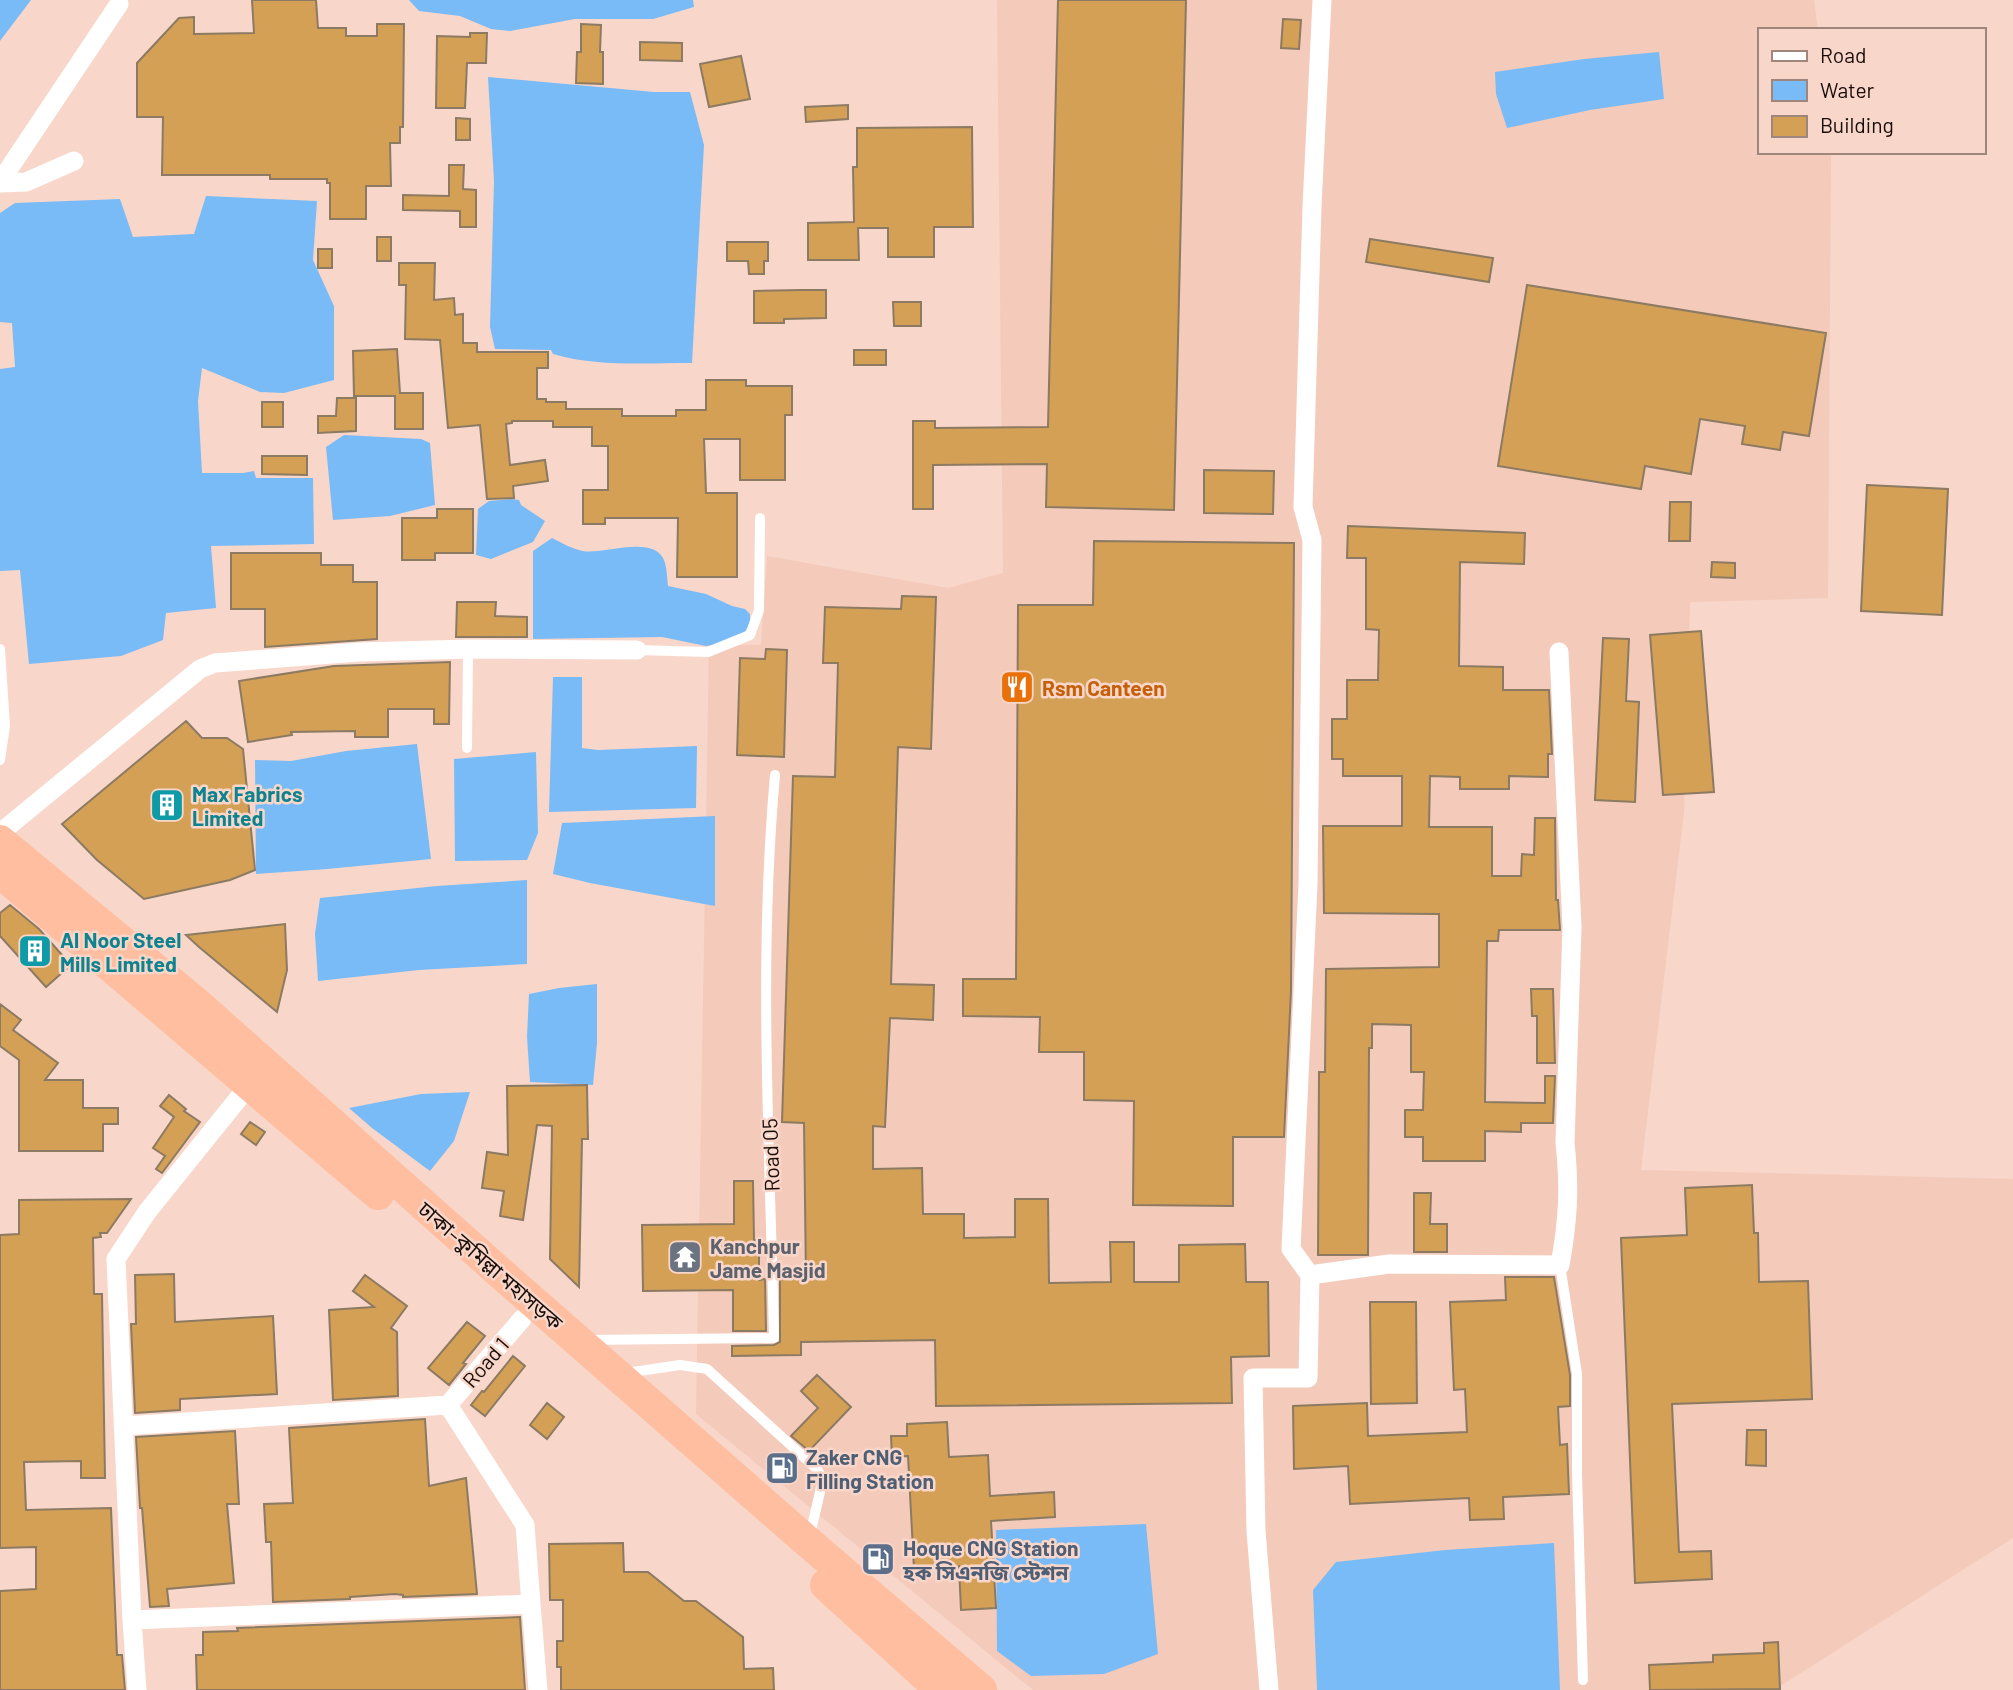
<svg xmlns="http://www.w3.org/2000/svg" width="2013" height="1690" font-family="Barlow,'Noto Sans Bengali',sans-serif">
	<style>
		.built { fill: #f4caba }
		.water { fill: #79bbf7 }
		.building { fill: #d3a056; stroke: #8c7a62; stroke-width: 2 }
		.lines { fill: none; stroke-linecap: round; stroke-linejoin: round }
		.service { stroke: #fff; stroke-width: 10 }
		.minor { stroke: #fff; stroke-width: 19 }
		.trunk { stroke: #febe9f; stroke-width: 32 }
		.labels { text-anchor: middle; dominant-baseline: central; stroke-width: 5; stroke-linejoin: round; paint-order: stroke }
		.food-label { font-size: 21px; font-weight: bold; fill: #c56008; stroke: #f8d6c9; text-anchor: start }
		.culture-label { font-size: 21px; font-weight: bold; fill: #0d838f; stroke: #f8d6c9; text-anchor: start }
		.street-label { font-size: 21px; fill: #180d09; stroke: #f8d6c9 }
		.worship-label { font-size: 21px; font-weight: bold; fill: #5b616d; stroke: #f8d6c9; text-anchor: start }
		.service-label { font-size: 21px; font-weight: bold; fill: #4e5e75; stroke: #f8d6c9; text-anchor: start }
	</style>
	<rect width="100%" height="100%" fill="#f8d6c9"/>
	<!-- built -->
	<path class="built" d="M997,0H1814L1818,30H1759V152H1831L1828,598L1690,602L1684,812L1641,1170L2013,1179V1538L1774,1690H1033L696,1414L709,645H761L767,556L948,588L1003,573Z"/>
	<!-- water -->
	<path class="water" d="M0,0H31L0,41Z
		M409,0H693L694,7L653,19H575L510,31L491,29L460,16L419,11Z
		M1659,52L1664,99L1590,110L1507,128L1496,94L1495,72L1584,59Z
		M488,77L654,92H690L704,145L692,363C646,363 597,367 553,354L551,350L495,349L490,327L494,181Z
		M206,196L317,201L313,260L334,306V380L284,393L260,392L202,368L198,401L202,473H243L254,471L256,478H313L314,544L211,546L216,608L166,613L163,640L121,656L29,664L20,570L0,571V369L15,367L12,323L0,322V213L15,203L120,199L133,237L194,234Z
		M344,435L421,439L430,443L435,505L390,516L333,520L326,447Z
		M512,499L519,500L521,505L545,521L533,542L491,559L476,555L478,509L489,501Z
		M552,538C562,543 572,549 583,551C602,555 650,535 663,558C667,565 667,578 668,586L706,594L732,606L745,609L750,614V624L739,641L706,646L662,637L533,639V551Z
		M553,677H582V748L598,750L697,746L696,808L549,812Z
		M417,744L431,859L327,869L256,874L255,760L291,761L346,751Z
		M536,752L538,833L527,860L455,861L454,759Z
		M715,816V906L590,883L553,874L562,823Z
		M527,880V964L419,970L318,981L315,934L320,898L437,886Z
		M597,984V1043L593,1085L530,1082L527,1037L529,994L559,988Z
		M470,1092L454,1141L430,1171L372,1128L349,1108L421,1094Z
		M1146,1524L1158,1654L1104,1674L1031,1676L997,1651L996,1530Z
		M1554,1543L1560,1690H1317L1313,1590L1336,1562L1445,1550Z"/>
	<!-- building -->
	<path class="building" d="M252,0H316L318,28H346V36H377V24H404L403,127H400V143H390L391,186H366V219H330V183H327V179H270V175H162L163,117H137V63L179,18L194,17V34L254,33Z
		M1058,0H1186L1174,510L1046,507L1047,464L933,465V509H913V421H935V428L1048,427Z
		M1283,19L1301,20L1299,49L1281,48Z
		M581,24L601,25L600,52H603V84L576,83L577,52H581Z
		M470,33H487L486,63H467L465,108H436L437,36L470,37Z
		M640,42L682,43V61L640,60Z
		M741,56L750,99L709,107L700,64Z
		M848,105V119L806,122L805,107Z
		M456,118L470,119V140H456Z
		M972,127L973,227H934V257H888V228H858L859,260H808V223L854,222L853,167H857V128Z
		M449,165H464L463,189L476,190V227H460V211L403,210V195L449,196Z
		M377,237H391V261H377Z
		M1370,239L1493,258L1489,282L1366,262Z
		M727,242H768V261H764V274H749L748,261H727Z
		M318,249H332V268H318Z
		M399,263H435L434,300L454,298L455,315L463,314V343H477V352H548V368H537V399H546V402H566V409H622V416H676V410H706V380H746V386H792V415H785V480H740V439H704L706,493H737V577H677L678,518H605V524H583V490H608V446H592V427H553V421H512V423L506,424L510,465L545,460L548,481L513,486L514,498L487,499L480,425L448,428L440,340L405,339L406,285H399Z
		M1527,285L1826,333L1809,436L1783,432L1780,450L1742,444L1745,426L1700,419L1691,474L1645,466L1641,489L1498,466Z
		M801,290H826V318L784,319V323H754V291Z
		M893,302H921V326H894Z
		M397,349L400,393H423V429H395V396H354L353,351Z
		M854,350H886V365H854Z
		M337,398H356V431L318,433V416H336Z
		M262,402H283V427H262Z
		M262,456H307V475L262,474Z
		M1204,470L1274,471L1273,514L1204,513Z
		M1867,485L1948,489L1942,615L1861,611Z
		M1670,502H1691L1690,541H1669Z
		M437,509H473V553H435V560H402V518H437Z
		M1348,526L1525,533L1524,564L1460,562L1459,666L1503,667V690H1549L1552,754H1548V777L1509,776V789H1460V777L1430,776L1429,827H1492V876H1521L1522,854L1534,855L1535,818H1555L1556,900H1558L1560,930H1499L1498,941H1487L1485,1102L1545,1103V1076H1555L1553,1123H1521V1132L1485,1131V1161H1423V1137H1405V1110H1423L1424,1072H1411V1025L1372,1024V1048H1369L1368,1255H1318L1319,1072H1325L1326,969L1439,967V914L1324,913L1323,826H1402V776H1343V759H1332V719H1347V680H1378L1379,630L1366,629V558H1347Z
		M1094,541L1294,543L1291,991L1284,1137H1233V1206L1133,1205L1134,1101L1084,1100V1052H1039L1040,1017L963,1016V979H1016L1018,605H1093Z
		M231,553H321V565H353V582H377V639L265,647V609H231Z
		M1712,562L1735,563V578L1711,577Z
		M902,596L936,597L931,749L898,747L891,984L934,985L933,1020L890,1018L885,1127L873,1126V1169L922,1168L923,1214H964V1238L1015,1237V1199H1048L1049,1283L1111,1282L1110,1242H1134V1282H1179V1245L1245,1244L1246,1282H1268L1269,1356L1231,1357L1232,1403L936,1406L935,1340L801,1342V1355L732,1356V1346L774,1345L780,1342V1279H806L804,1123L782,1122L793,776L835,777L838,663H823L825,607L901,609Z
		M457,602H496L495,616L527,617V637H456Z
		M1701,631L1714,792L1663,795L1650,635Z
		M1603,638L1629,639L1626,701L1639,702L1635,802L1595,800Z
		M766,649L787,650L784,757L737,755L740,658L765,659Z
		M450,662L449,724H434V709H388V737H355V731L291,732L292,735L248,742L239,681L334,666Z
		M186,721L202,738H227L243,749L255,870L230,880L144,899L97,860L62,824Z
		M10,905L39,929L71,965L46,987L0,936V913Z
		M285,924L287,970L277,1012L199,947L186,935Z
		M1531,989H1553L1555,1063H1537V1016H1532Z
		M0,1004L21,1020L13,1030L58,1063L45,1080H83V1108H118V1124H103V1151H19V1060L0,1046Z
		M587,1085L588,1139H582L579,1287L550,1259L552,1126L537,1125L523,1220L500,1216L504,1191L482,1188L487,1152L508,1155L507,1086Z
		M169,1095L186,1109L184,1111L200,1122L162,1173L156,1169L165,1156L153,1148L174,1117L160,1106Z
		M250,1122L265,1132L256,1145L241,1134Z
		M734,1181H753L754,1240H759V1280L765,1279L766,1331H733V1290L643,1291L642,1225L734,1224Z
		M1752,1185L1754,1233H1758L1759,1282L1808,1281L1812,1399L1672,1404L1679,1552L1711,1551L1712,1579L1635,1583L1621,1238L1687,1235L1685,1188Z
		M1414,1193H1431L1430,1224H1447V1252H1414Z
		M131,1199L107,1233H100L101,1237L93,1238L94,1294H102L105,1478H81V1461L24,1462L26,1510L111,1508L117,1655H122L125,1690H0V1591L36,1589V1547L0,1548V1235L19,1234V1200Z
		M174,1274L175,1322L273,1316L277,1394L180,1399V1410L135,1413L131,1324H136L135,1275Z
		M365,1275L407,1306L391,1328L397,1332L398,1396L333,1400L329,1310L374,1307L353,1291Z
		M1505,1277H1554L1570,1375V1406L1558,1407L1560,1445L1567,1444L1569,1494L1503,1497L1504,1519L1470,1520L1469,1498L1350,1504L1348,1466L1294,1469L1293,1406L1367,1403L1368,1436L1467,1432L1465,1389L1454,1390L1450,1302L1506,1300Z
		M1370,1302H1416L1417,1403L1371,1404Z
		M467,1322L485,1336L463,1363L466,1364L449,1385L428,1368Z
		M513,1356L525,1366L485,1416L471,1405L482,1391L484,1392Z
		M817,1375L851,1407L809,1451L791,1436L818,1408L801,1391Z
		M547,1403L564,1417L547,1439L530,1425Z
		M425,1419L429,1486L466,1478L477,1594L403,1597V1595L395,1594L350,1597V1599L273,1602L271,1542H266L264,1504L293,1503L289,1428Z
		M947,1422L949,1457L988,1455L990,1496L1054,1492L1055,1517L991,1521L996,1608L961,1610L959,1566L914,1569L908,1456L892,1457L891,1436H907V1424Z
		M1747,1430H1766V1466L1746,1465Z
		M235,1431L239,1504H227L234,1583L167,1589L169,1606L150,1607L142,1508H140L136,1437Z
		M623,1543L624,1572H648L684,1601H696L743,1637L744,1669L773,1668L774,1690H561V1667H557V1641H563V1600H550L549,1544Z
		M520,1617L525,1690H197L196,1655H203V1632L238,1631L237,1628Z
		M1778,1642L1780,1689L1650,1690L1649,1665L1713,1662V1655L1764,1653V1643Z"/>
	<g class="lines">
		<!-- service -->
		<path class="service" d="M0,649L5,726L0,760
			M637,650L708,652L750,635L759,610L760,518
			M467,748L468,649
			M1560,1265L1577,1374V1474L1583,1680
			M588,1340L774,1338C770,1150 758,962 775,775
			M626,1373L680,1365L707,1369L817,1469L823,1479L810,1535"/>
		<!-- minor -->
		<path class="minor" d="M0,182L119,4
			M0,183L26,182L74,161
			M0,833L200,669L215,663L359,652L468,649L637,650
			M1310,1275L1389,1264L1560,1265C1568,1221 1570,1188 1565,1143L1572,927L1559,652
			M448,1405L522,1319
			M123,1426L448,1405L525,1525L531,1604L132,1620L116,1259L147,1212L250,1084
			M531,1604L538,1690
			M132,1620L137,1690
			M1269,1690L1256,1531L1253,1378H1308L1310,1275L1291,1249L1308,884L1312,540L1303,507L1312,207L1322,0"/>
		<!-- trunk -->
		<path class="trunk" d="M0,841L195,1002L497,1270L809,1543L981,1690
			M0,872L378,1194
			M826,1585L941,1690"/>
	</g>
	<!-- icons -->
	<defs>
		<g id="restaurant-square" transform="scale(1.75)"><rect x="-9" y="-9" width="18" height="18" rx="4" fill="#e8710a" stroke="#f8d6c9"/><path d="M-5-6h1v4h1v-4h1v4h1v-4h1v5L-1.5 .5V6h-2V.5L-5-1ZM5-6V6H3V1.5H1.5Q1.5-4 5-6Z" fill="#fff"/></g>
		<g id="building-square" transform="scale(1.75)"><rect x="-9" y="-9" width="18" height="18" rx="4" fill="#0f9aa8" stroke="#f8d6c9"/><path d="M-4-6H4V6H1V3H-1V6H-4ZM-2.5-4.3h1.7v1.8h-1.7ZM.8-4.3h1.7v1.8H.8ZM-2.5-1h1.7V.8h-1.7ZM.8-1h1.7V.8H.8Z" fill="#fff"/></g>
		<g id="temple-square" transform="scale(1.75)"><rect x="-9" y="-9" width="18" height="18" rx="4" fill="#6b7280" stroke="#f8d6c9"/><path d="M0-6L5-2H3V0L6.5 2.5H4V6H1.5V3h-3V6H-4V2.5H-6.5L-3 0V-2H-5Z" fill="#fff"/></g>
		<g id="fuel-square" transform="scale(1.75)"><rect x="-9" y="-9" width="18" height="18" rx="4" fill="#5c6f8a" stroke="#f8d6c9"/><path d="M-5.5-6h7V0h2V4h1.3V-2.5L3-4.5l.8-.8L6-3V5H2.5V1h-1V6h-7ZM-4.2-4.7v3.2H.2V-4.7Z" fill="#fff"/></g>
	</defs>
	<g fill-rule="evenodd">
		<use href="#restaurant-square" x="1017" y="687"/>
		<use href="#building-square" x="167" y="805"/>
		<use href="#building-square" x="35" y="951"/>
		<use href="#temple-square" x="685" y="1257"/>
		<use href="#fuel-square" x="782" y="1468"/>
		<use href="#fuel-square" x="878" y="1559"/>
	</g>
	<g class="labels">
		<!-- food labels -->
		<g class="food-label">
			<text x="1042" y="687">Rsm Canteen</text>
		</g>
		<!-- culture labels -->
		<g class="culture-label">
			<text x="192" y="793">Max Fabrics<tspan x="192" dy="24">Limited</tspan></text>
			<text x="60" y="939">Al Noor Steel<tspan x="60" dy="24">Mills Limited</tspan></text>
		</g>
		<!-- street labels -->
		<g class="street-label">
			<text transform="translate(770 1155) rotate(-92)">Road 05</text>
			<text transform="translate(491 1265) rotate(41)">ঢাকা–কুমিল্লা মহাসড়ক</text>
			<text transform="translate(485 1362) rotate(-49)">Road 1</text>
		</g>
		<!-- worship labels -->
		<g class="worship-label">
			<text x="710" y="1245">Kanchpur<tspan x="710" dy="24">Jame Masjid</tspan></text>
		</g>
		<!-- service labels -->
		<g class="service-label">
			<text x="806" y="1456">Zaker CNG<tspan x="806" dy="24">Filling Station</tspan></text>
			<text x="903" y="1547">Hoque CNG Station<tspan x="903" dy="24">হক সিএনজি স্টেশন</tspan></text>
		</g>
	</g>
	<!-- legend -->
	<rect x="1758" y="28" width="228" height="126" fill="#f8d6c9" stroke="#9e867c" stroke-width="2"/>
	<rect x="1772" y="51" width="35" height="10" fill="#ffffff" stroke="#9e867c" stroke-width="2"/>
	<text x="1820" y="63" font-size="21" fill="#180d09">Road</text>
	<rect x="1772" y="80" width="35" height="21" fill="#79bbf7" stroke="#9e867c" stroke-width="2"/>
	<text x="1820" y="98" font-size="21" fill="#180d09">Water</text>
	<rect x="1772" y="116" width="35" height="21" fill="#d3a056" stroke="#9e867c" stroke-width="2"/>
	<text x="1820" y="133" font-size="21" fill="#180d09">Building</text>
</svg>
